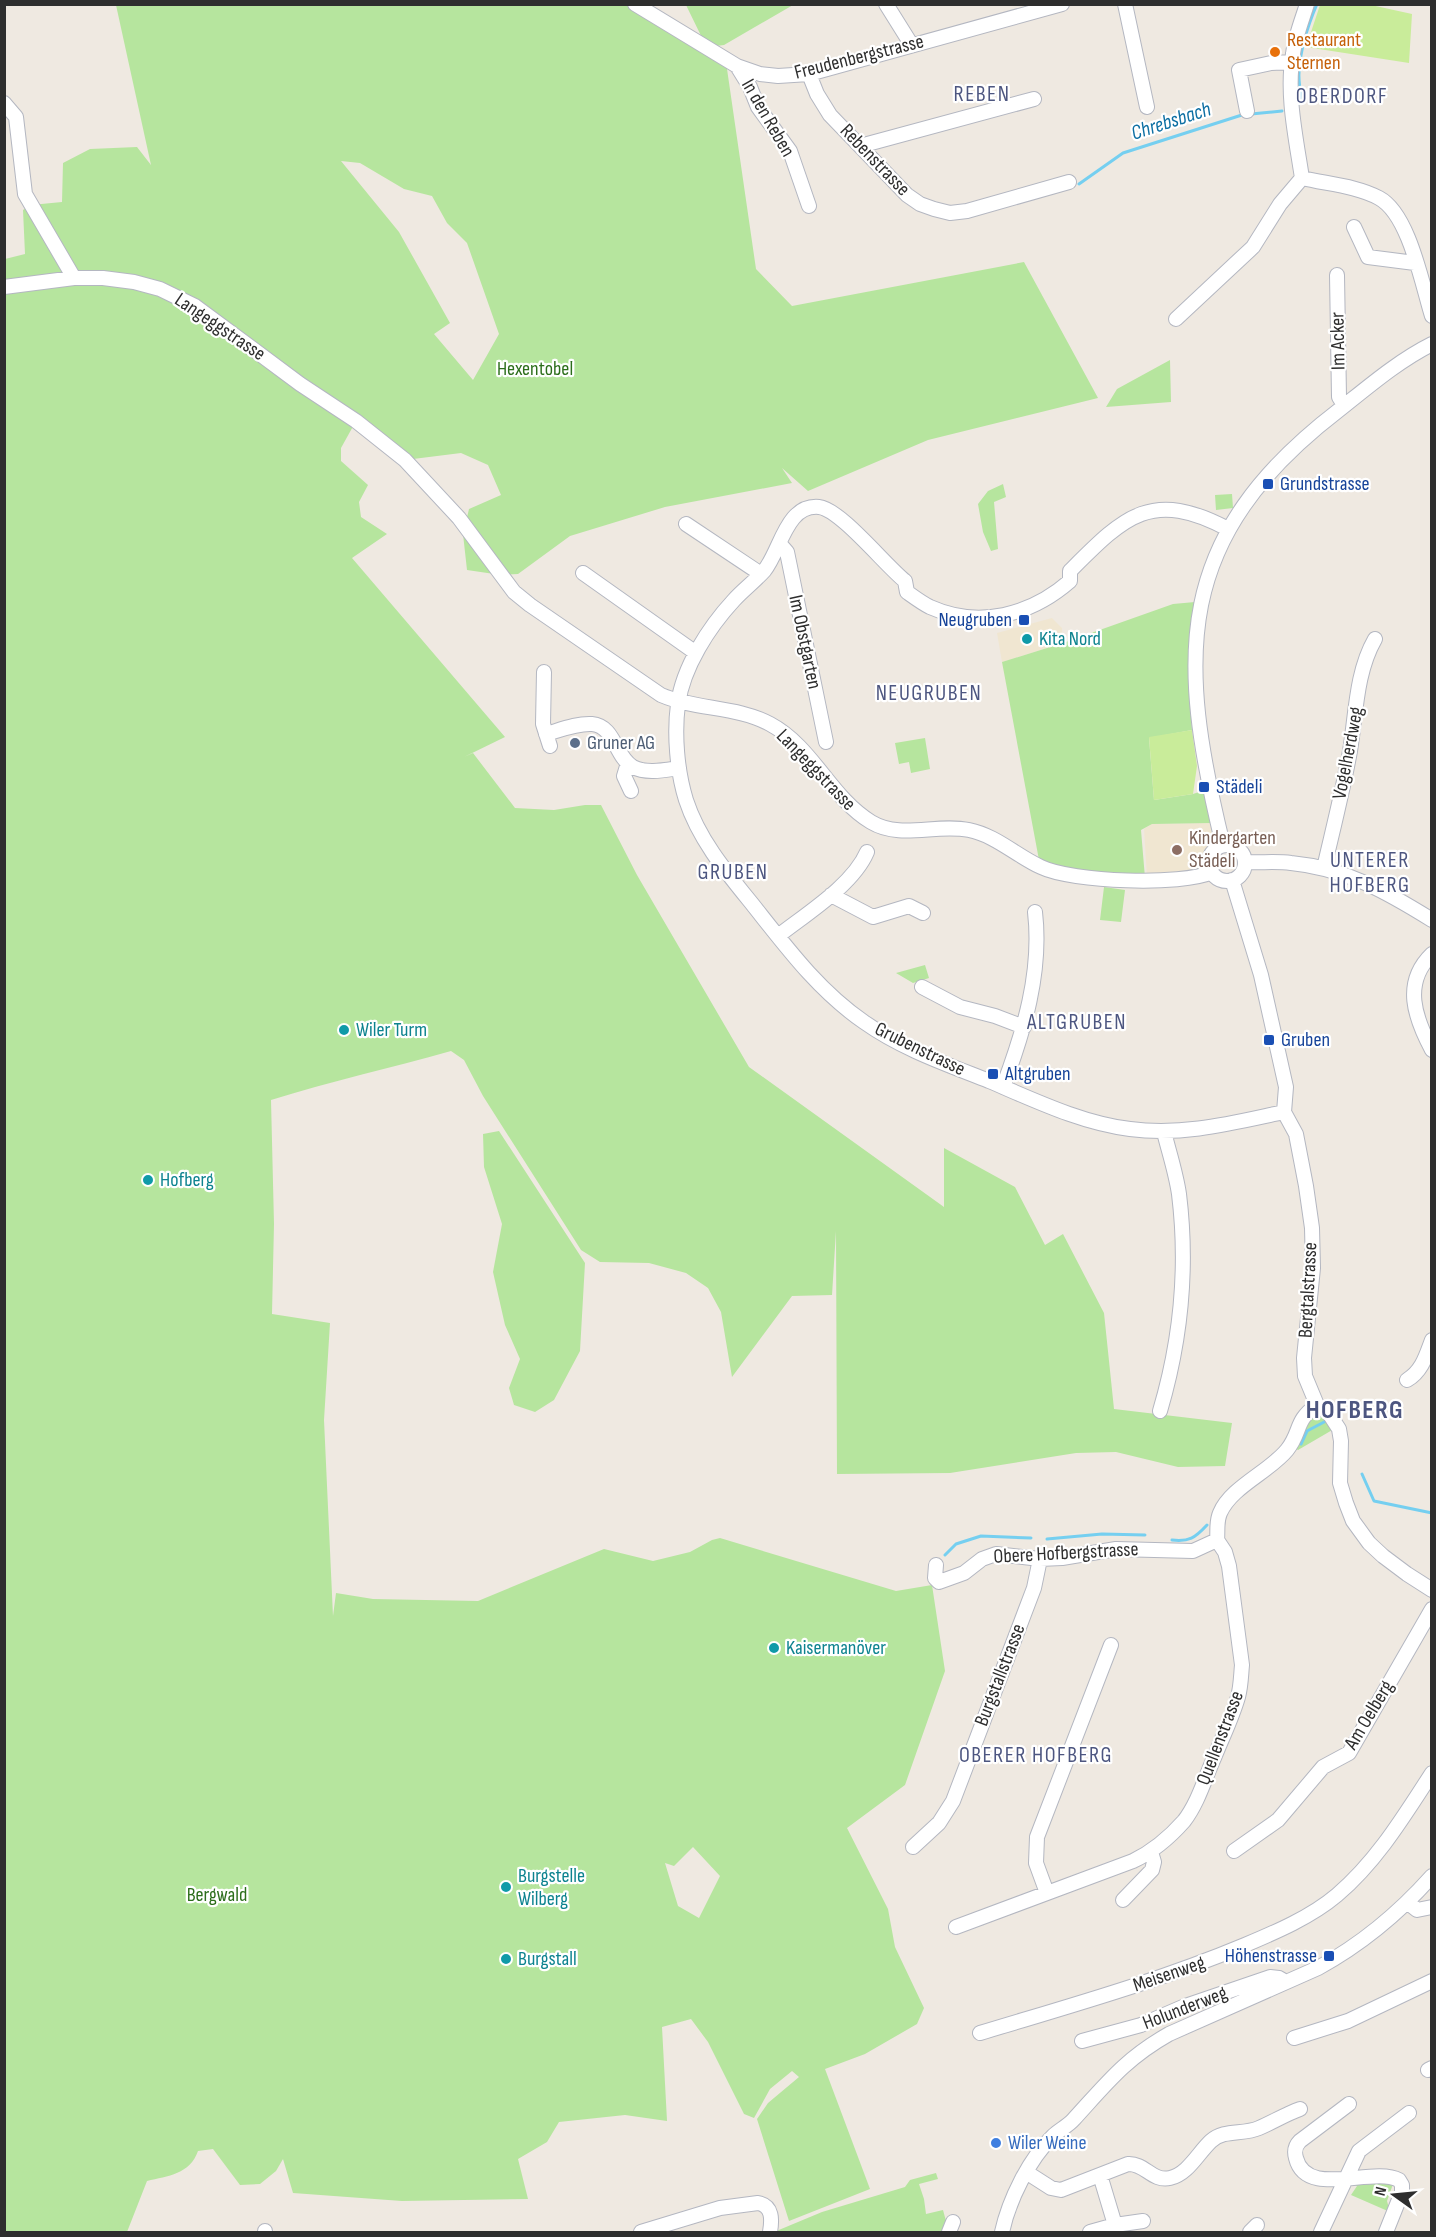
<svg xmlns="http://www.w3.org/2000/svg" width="1436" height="2237" font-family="'Sofia Sans Condensed',sans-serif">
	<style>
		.education { fill: #f0e6d1 }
		.green { fill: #b6e59e; fill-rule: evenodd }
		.pitch { fill: #c9ec9a }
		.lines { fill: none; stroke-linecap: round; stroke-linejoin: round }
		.stream { stroke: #75cff0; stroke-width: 3 }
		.minor-casing { stroke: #b4b7c1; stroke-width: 16 }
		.minor { stroke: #fff; stroke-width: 14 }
		.food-dot { fill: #e8710a; stroke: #fff; stroke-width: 2 }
		.transit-dot { fill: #1a4fb4; stroke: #fff; stroke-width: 2 }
		.culture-dot { fill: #0f9aa8; stroke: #fff; stroke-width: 2 }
		.service-dot { fill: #5c6f8a; stroke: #fff; stroke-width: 2 }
		.education-dot { fill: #8d6e63; stroke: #fff; stroke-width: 2 }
		.shop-dot { fill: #3f7fe0; stroke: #fff; stroke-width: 2 }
		.labels { text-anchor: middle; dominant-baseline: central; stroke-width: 4.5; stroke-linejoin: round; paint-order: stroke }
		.food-label { font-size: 20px; fill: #c56008; stroke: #fff; text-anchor: start }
		.street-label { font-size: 20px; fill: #2e2e2e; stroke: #fff }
		.park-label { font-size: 20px; fill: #2c6e1b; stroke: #fff }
		.transit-label { font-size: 20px; fill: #164399; stroke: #fff; text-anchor: start }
		.culture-label { font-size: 20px; fill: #0d838f; stroke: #fff; text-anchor: start }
		.service-label { font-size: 20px; fill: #4e5e75; stroke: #fff; text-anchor: start }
		.education-label { font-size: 20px; fill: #785e54; stroke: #fff; text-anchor: start }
		.shop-label { font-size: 20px; fill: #366cbe; stroke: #fff; text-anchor: start }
		.water-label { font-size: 21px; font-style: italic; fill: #0d6fa3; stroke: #fff }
		.quarter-label { font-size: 22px; letter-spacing: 1.5px; fill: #4d5680; stroke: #fff }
		.district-label { font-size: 26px; font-weight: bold; letter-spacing: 1.5px; fill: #4d5680; stroke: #fff }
	</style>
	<rect width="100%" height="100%" fill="#efe9e1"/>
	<!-- education -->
	<path class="education" d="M1052,618L1062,628L1063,643L1002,662L997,633Z
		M1212,823L1214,835L1212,846L1206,854L1202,869L1147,877L1144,829L1147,827L1152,824Z"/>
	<!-- green -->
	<path class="green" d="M116,5H635L706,46L686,5H793L724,45L708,47L726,62L756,269L792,306L1024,262L1098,398L928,440L808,491L782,468L792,483L665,507L570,536L518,574L501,575L467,570L463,534L469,509L501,495L488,465L461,453L405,460L356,421L341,448V461L368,485L359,502L361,517L387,534L352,558L505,737L464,757L473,753L515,808L554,810L585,805H601L637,875L749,1067L944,1207V1148L1015,1187L1045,1245L1063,1234L1104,1313L1114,1409L1232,1423L1225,1466L1178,1467L1116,1452L1076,1453L950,1473L837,1474L836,1231L832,1295L792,1296L732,1377L721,1312L708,1288L686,1273L649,1263L600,1262L581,1250L483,1096L464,1060L451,1051C391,1068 331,1081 271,1100L274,1224L272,1314L330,1323L324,1420L333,1616L336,1593L373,1599L478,1601L604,1549L653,1561L690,1552L712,1540L720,1538L896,1591L932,1585L945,1671L905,1785L847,1828L888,1909L895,1947L924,2008L917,2024L865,2054L825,2069L870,2189L789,2221L757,2119L768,2103L799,2077L792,2071L770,2089L754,2118L744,2114L708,2042L691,2019L662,2027L667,2121L625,2115L559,2122L547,2142L518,2159L528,2199L402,2201L293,2193L283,2159L276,2171L260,2184L240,2185L213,2149L198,2151C190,2174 168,2176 147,2181L127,2232H5V259L25,254L23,210L31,205L62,202L63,163L90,149L137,147L151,165ZM341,161L360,163L404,189L432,196L447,223L467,243L499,334L473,380L434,334L450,323L399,232ZM693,1847L720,1876L699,1918L678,1906L665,1863L674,1866Z
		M1170,360L1171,402L1106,407L1117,389Z
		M1003,484L1006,497L994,502L998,549L991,551L983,532L978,504L988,491Z
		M1232,494L1233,508L1216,510L1215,495Z
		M1195,602L1188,677L1192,730L1149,738L1154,800L1193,794L1205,790L1212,823L1152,824L1141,830L1145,878L1081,875L1039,860L1002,662L1063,643L1173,604Z
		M925,738L930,769L911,773L909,762L899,764L895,743Z
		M1104,887L1125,890L1121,922L1100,920Z
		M925,965L929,978L913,983L896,973Z
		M499,1131L585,1263L580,1351L554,1400L535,1412L514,1405L509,1388L520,1359L505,1325L493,1272L502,1224L484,1167L483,1134Z
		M1313,1415H1321L1334,1429L1298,1450L1295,1448L1305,1422Z
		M936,2173L938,2179L919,2184L924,2199L926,2214L943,2210L946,2221L942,2232H774L822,2212L905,2187L910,2180Z
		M1356,2181L1393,2184L1387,2201L1390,2212L1351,2195L1357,2186L1351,2183Z"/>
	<!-- pitch -->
	<path class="pitch" d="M1320,5H1371L1412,14L1409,63L1306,47Z
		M1192,730L1197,766L1193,794L1154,800L1149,737Z"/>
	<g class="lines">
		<!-- stream -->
		<path class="stream" d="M1298,105C1303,96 1298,83 1299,73C1300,50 1308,25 1317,4
			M1251,114L1282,111
			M1079,184L1123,153L1245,114
			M1301,1444L1307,1431L1326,1421
			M1362,1474L1374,1501L1432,1513
			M1047,1539L1102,1534L1145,1535
			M1172,1540C1189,1542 1195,1538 1207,1525
			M945,1555L956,1544L981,1536L1031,1538"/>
		<!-- minor casing -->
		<g class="minor-casing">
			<path id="minor" d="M635,4L737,66L760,74L778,76L809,74L1062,4
				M886,4L911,44
				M1125,4L1147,107
				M1307,4C1302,20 1295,37 1293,54C1286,94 1296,138 1302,178C1327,184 1357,186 1379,198C1409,214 1422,284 1432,316
				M737,66L750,87L758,107L790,151L809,206
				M809,74L817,94L830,115L907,195L920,204L934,209L950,213L967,211L1069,182
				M4,103L16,117L25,194L74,278
				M1247,111L1239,70L1271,63L1292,62
				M860,146L1034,99
				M1354,227L1368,257L1415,263
				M1337,275L1339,397L1344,405
				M4,287L74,278H103L134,282L160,289L195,306L300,384L356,421L405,460L459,518L514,592L530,605L661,695C696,710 737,706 770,724C813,747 830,797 871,822C901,840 936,823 969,830C995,835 1017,856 1041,867C1072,882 1182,886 1212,872
				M1176,319L1253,247L1280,204L1302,178
				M686,524L761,574
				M1228,529C1151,488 1124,517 1070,571V581C1031,615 979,629 930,607C922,603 914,597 907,592L905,581C885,565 840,509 819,507C786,504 781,550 764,571C755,581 743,590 734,600C709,627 683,667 678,704C674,734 677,771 686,800C699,840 727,873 753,905C787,948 819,991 864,1022C902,1049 946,1064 989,1081C1034,1100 1081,1123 1130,1129C1184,1136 1232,1123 1284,1112
				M780,544L787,552L826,742
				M583,573L696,653
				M544,672L543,724L550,746
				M546,734C560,730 577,723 592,724C615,726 615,757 633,767C646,774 665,770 679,768
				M628,763L624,776L631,791
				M1223,845C1177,656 1172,538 1339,410C1368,387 1398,361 1432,344
				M1209 863a18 18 0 1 1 36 0a18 18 0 1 1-36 0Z
				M1245,862C1260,863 1276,861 1291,863C1345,868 1387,892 1432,920
				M1324,868C1333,829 1343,790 1350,751C1356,714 1356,672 1375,639
				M1232,880L1261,975L1286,1087L1284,1112L1296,1134L1306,1186L1312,1228L1313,1268L1304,1358L1305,1376L1317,1405L1328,1412L1339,1429L1341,1441L1340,1483L1346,1503L1353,1521L1369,1543L1383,1556L1407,1574L1432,1590
				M831,895L873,917L909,906L923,913
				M778,936C806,914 853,885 867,852
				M1432,954C1402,983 1415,1018 1432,1050
				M922,987L960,1007L995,1016L1024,1027
				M1003,1087C1024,1031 1042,972 1035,912
				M1407,1380C1422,1371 1426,1356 1432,1340
				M1160,1411C1181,1340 1188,1267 1179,1194C1176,1173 1169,1152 1164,1132
				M936,1565L935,1578L939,1582L964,1573L982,1559L996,1554L1040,1559L1062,1558L1116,1549L1193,1551L1217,1540
				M913,1847L939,1823L953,1801L1034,1588L1040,1559
				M1234,1851L1278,1820L1323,1767L1349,1753L1432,1609
				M1047,1893L1036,1863L1037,1837L1111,1645
				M1123,1900L1152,1870L1154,1862L1151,1852
				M1408,1903L1417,1910L1432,1907
				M956,1927L1133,1861C1154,1851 1169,1838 1184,1821C1198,1803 1205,1778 1214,1758C1222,1738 1232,1718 1238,1697C1241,1686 1241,1675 1242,1665L1229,1566L1225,1552L1217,1540C1218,1531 1216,1522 1220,1513C1231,1487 1269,1472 1287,1450C1302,1431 1294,1421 1317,1405
				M980,2033C1069,2006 1159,1981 1245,1945C1276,1932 1311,1917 1337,1895C1377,1861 1404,1816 1432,1773
				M1294,2038L1348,2021L1432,1981
				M1082,2041L1141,2025L1185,2006L1270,1977L1279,1978L1286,1982
				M1428,2070L1432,2068
				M1349,2104L1300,2141C1295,2146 1294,2151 1296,2158C1306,2199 1372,2166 1399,2180L1402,2185V2192L1386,2232
				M1026,2172L1051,2188L1061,2190L1128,2164C1145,2163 1152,2182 1170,2178C1188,2174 1198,2153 1211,2141C1224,2129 1243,2135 1259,2128C1273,2122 1286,2114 1300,2109
				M1100,2175L1115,2225
				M265,2232V2231
				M641,2232L720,2208L758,2203C773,2206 772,2220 770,2232
				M949,2232L953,2222
				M1002,2232C1009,2200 1029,2159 1053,2136C1059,2130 1068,2126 1074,2119C1107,2083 1125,2059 1169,2034L1318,1968C1362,1944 1399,1913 1432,1876
				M1090,2232L1115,2225L1143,2221
				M1250,2232L1257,2225
				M1321,2232L1359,2151L1409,2113"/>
		</g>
		<!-- minor -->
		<use href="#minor" class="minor"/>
	</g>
	<!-- markers -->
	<circle class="food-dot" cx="1275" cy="52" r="6"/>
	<g class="transit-dot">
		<rect x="1262" y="478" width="12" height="12" rx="3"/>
		<rect x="1018" y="614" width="12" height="12" rx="3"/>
		<rect x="1198" y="781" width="12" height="12" rx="3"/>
		<rect x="1263" y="1034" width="12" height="12" rx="3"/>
		<rect x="987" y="1068" width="12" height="12" rx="3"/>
		<rect x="1323" y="1950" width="12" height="12" rx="3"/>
	</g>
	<g class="culture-dot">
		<circle cx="1027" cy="639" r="6"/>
		<circle cx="344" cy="1030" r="6"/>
		<circle cx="148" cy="1180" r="6"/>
		<circle cx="774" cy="1648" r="6"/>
		<circle cx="506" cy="1887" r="6"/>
		<circle cx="506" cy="1959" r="6"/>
	</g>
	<circle class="service-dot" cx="575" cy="743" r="6"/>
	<circle class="education-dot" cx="1177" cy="850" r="6"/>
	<circle class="shop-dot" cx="996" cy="2143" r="6"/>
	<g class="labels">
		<!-- food labels -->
		<g class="food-label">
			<text x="1287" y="40">Restaurant<tspan x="1287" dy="23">Sternen</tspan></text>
		</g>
		<!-- street labels -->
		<g class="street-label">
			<text transform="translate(859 57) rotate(-14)">Freudenbergstrasse</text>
			<text transform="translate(768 118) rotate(60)">In den Reben</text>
			<text transform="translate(875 160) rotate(46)">Rebenstrasse</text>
			<text transform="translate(220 327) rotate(34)">Langeggstrasse</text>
			<text transform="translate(1338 341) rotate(-91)">Im Acker</text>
			<text transform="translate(805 642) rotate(78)">Im Obstgarten</text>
			<text transform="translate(1348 753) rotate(-79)">Vogelherdweg</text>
			<text transform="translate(816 770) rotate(46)">Langeggstrasse</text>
			<text transform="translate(920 1049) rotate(26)">Grubenstrasse</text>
			<text transform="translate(1308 1290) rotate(-87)">Bergtalstrasse</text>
			<text transform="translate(1066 1553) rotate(-3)">Obere Hofbergstrasse</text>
			<text transform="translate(1000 1675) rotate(-69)">Burgstallstrasse</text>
			<text transform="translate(1369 1715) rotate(-59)">Am Oelberg</text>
			<text transform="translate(1220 1738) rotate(-69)">Quellenstrasse</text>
			<text transform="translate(1169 1974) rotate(-19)">Meisenweg</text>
			<text transform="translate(1185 2008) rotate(-21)">Holunderweg</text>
		</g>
		<!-- park labels -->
		<g class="park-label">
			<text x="535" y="369">Hexentobel</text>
			<text x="217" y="1895">Bergwald</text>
		</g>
		<!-- transit labels -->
		<g class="transit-label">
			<text x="1280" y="484">Grundstrasse</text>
			<text x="1012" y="620" text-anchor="end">Neugruben</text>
			<text x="1216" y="787">Städeli</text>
			<text x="1281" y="1040">Gruben</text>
			<text x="1005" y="1074">Altgruben</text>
			<text x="1317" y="1956" text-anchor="end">Höhenstrasse</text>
		</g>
		<!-- culture labels -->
		<g class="culture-label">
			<text x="1039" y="639">Kita Nord</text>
			<text x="356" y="1030">Wiler Turm</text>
			<text x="160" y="1180">Hofberg</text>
			<text x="786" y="1648">Kaisermanöver</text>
			<text x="518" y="1876">Burgstelle<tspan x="518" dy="23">Wilberg</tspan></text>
			<text x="518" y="1959">Burgstall</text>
		</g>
		<!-- service labels -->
		<g class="service-label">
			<text x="587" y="743">Gruner AG</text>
		</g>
		<!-- education labels -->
		<g class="education-label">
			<text x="1189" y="838">Kindergarten<tspan x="1189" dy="23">Städeli</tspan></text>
		</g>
		<!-- shop labels -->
		<g class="shop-label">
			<text x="1008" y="2143">Wiler Weine</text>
		</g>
		<!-- water labels -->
		<g class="water-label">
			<text transform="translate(1171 121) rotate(-18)">Chrebsbach</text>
		</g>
		<!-- quarter labels -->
		<g class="quarter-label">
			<text x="982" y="94">REBEN</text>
			<text x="1342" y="96">OBERDORF</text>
			<text x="929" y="693">NEUGRUBEN</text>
			<text x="1370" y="860">UNTERER<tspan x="1370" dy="25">HOFBERG</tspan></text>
			<text x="733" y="872">GRUBEN</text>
			<text x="1077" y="1022">ALTGRUBEN</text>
			<text x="1036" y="1755">OBERER HOFBERG</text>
		</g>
		<!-- district labels -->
		<g class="district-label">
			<text x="1355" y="1410">HOFBERG</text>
		</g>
	</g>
	<!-- border -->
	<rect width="1436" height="2237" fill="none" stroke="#2e2e2e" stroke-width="12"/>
	<!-- north arrow -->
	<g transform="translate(1394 2195) rotate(285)" stroke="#ffffff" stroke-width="4.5" paint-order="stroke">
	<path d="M0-4.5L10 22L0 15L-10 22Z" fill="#2e2e2e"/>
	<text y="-9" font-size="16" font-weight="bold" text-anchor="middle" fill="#2e2e2e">N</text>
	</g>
</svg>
